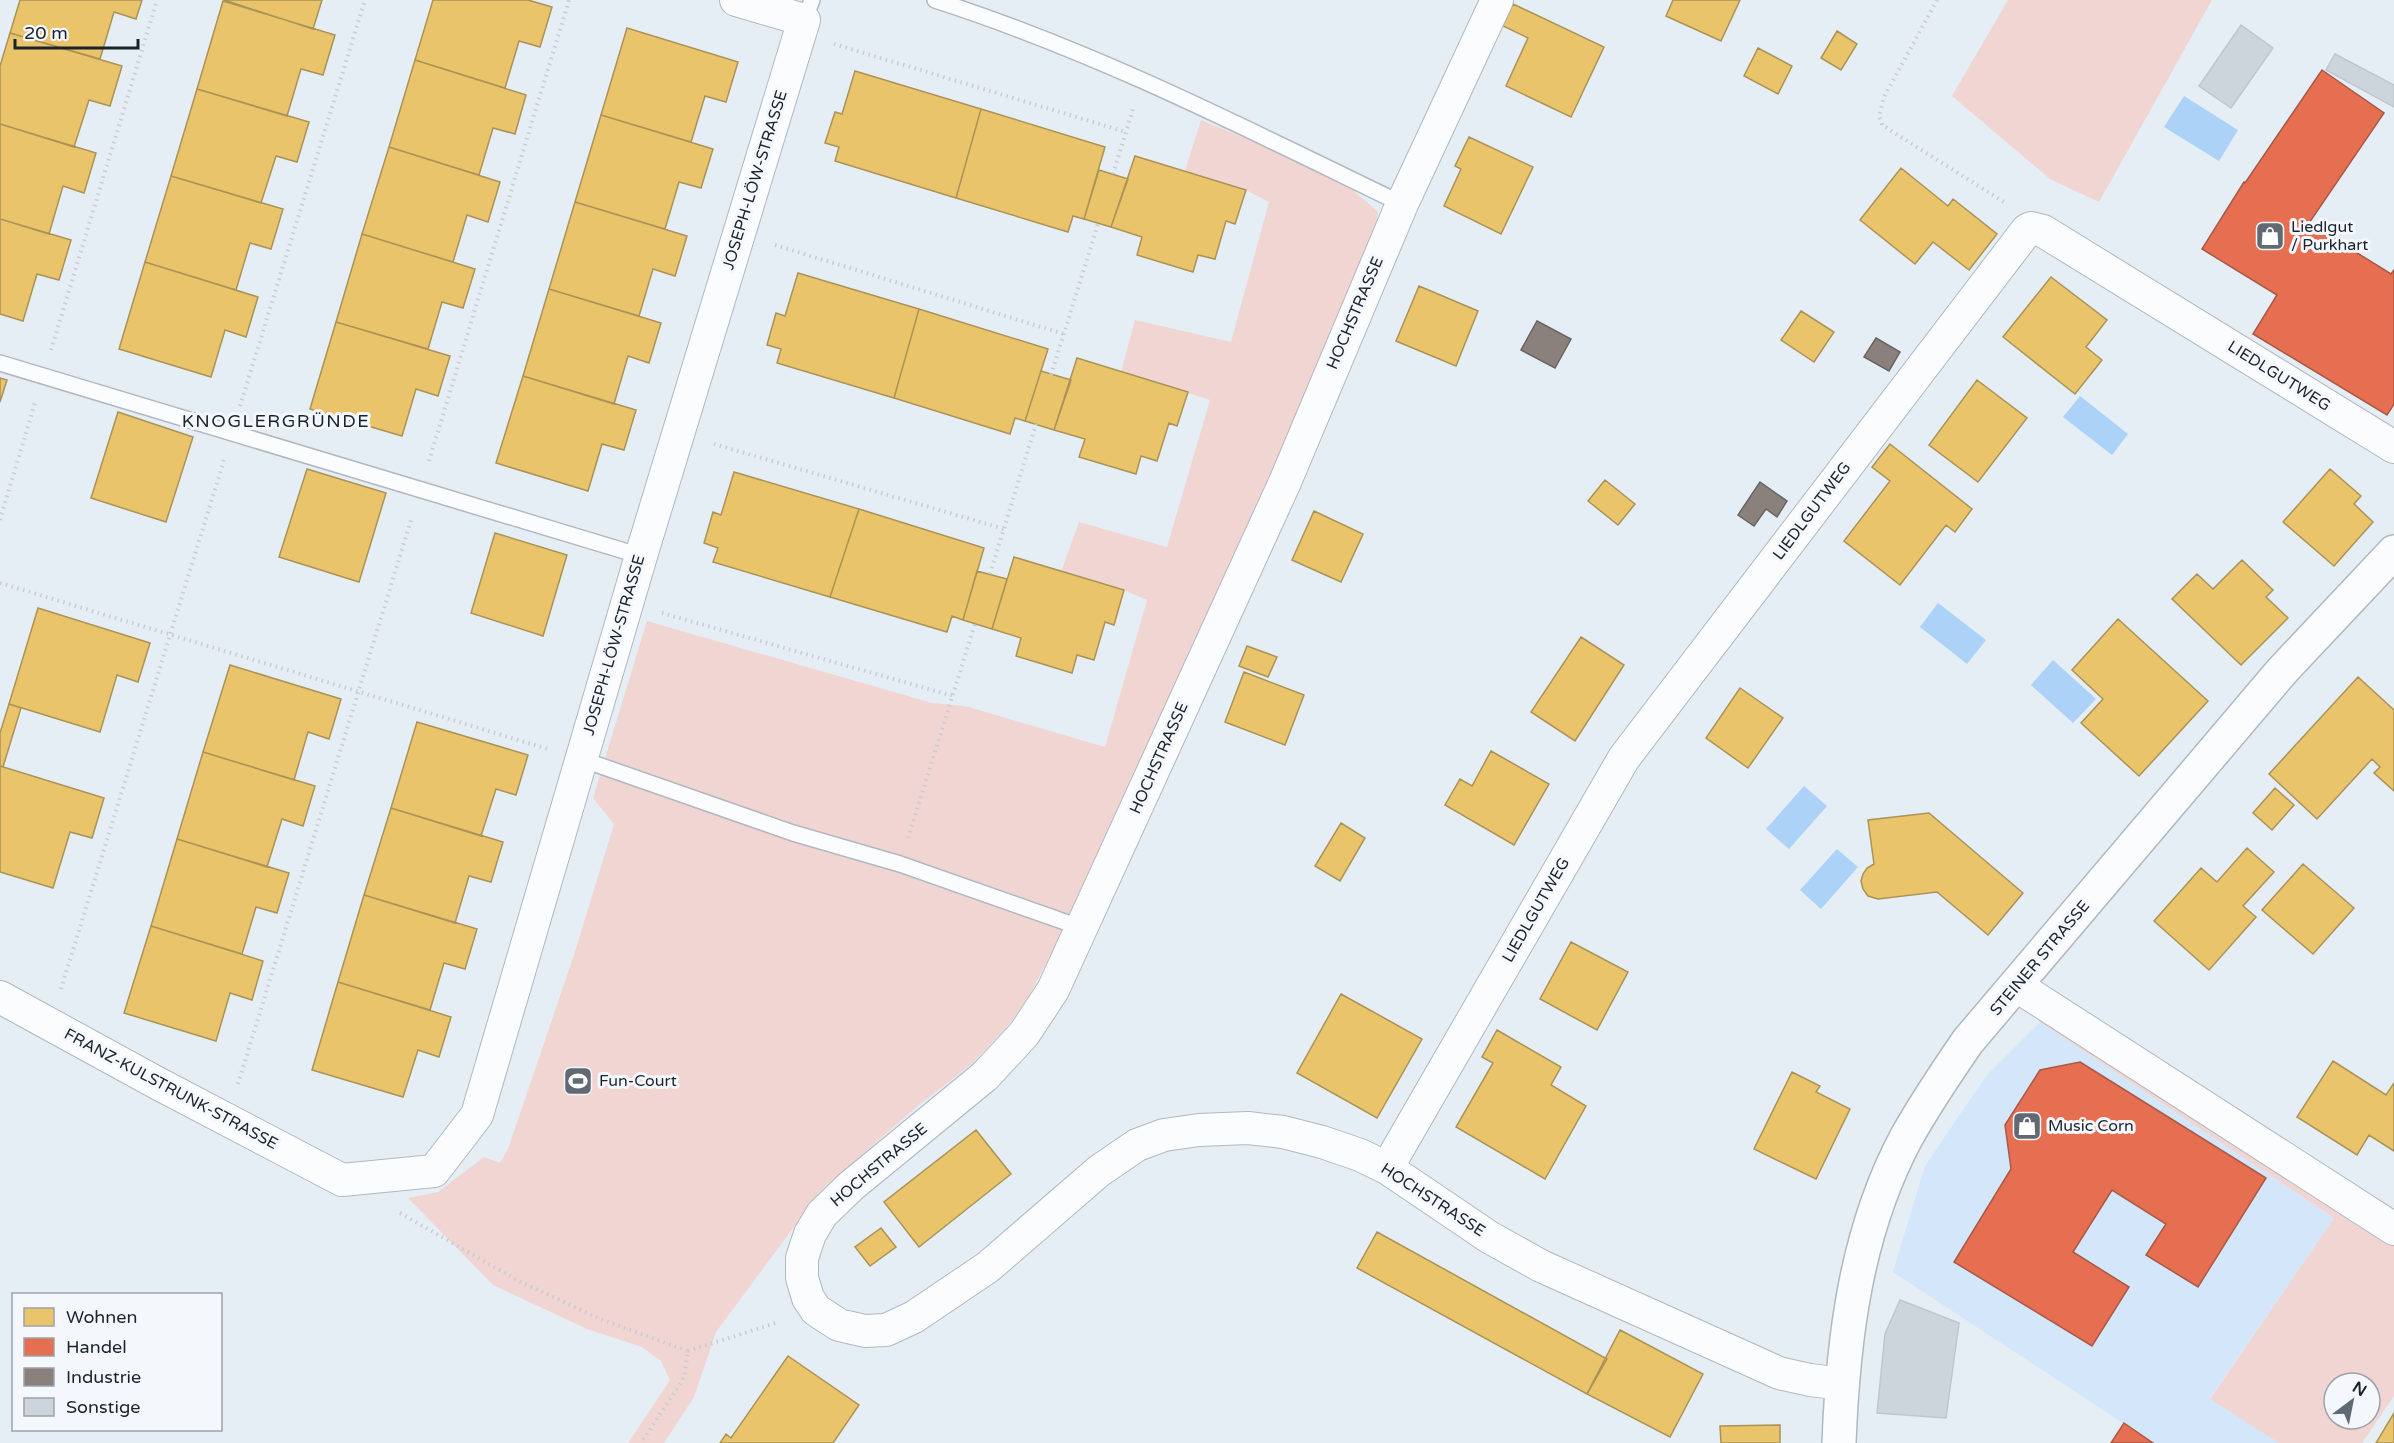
<svg xmlns="http://www.w3.org/2000/svg" width="2394" height="1443" font-family="'Varela Round',sans-serif">
	<style>
		.built { fill: #d4e7fa }
		.green { fill: #f1d5d2; fill-rule: evenodd }
		.water { fill: #acd2f8 }
		.homes { fill: #e9c46a; stroke: #ab9357; stroke-width: 1.5 }
		.shops { fill: #e76f51; stroke: #aa5846; stroke-width: 1.5 }
		.industry { fill: #8a817c; stroke: #686464; stroke-width: 1.5 }
		.building { fill: #ccd4dc; stroke: #bfc6ce; stroke-width: 1.5 }
		.lines { fill: none; stroke-linecap: round; stroke-linejoin: round }
		.service-casing { stroke: #b1b8c0; stroke-width: 18 }
		.minor-casing { stroke: #b1b8c0; stroke-width: 34 }
		.tertiary-casing { stroke: #b1b8c0; stroke-width: 36 }
		.path { stroke: #c9ccd0; stroke-width: 4; stroke-dasharray: 1.5 4.5; stroke-linecap: butt }
		.service { stroke: #fbfcfe; stroke-width: 15 }
		.minor { stroke: #fbfcfe; stroke-width: 32 }
		.tertiary { stroke: #fbfcfe; stroke-width: 33 }
		.labels { text-anchor: middle; dominant-baseline: central; stroke-width: 6; stroke-linejoin: round; paint-order: stroke }
		.street-label { font-size: 16px; fill: #1a222b; stroke: #f4f8fd }
		.poi-label { font-size: 16px; fill: #1a222b; stroke: #f4f8fd; text-anchor: start }
		.neighbourhood-label { font-size: 18px; letter-spacing: 1.5px; fill: #1a222b; stroke: #f4f8fd }
	</style>
	<rect width="100%" height="100%" fill="#e5edf5"/>
	<!-- built -->
	<path class="built" d="M2040,1022L2334,1218L2210,1398L2279,1443H2153L1893,1272L1925,1166L1986,1076Z"/>
	<!-- green -->
	<path class="green" d="M2008,0H2212L2099,202L2050,179L1952,96Z
		M1201,120L1312,166L1354,191L1378,212L1373,246L1200,633L1054,948L1029,996L1007,1027L973,1063L919,1105L823,1188L716,1332L694,1397L664,1443H628L670,1380L661,1361L642,1347L587,1329L493,1285L408,1198L438,1192L484,1157L500,1163L508,1149L574,955L614,824L593,798L647,621L932,703L965,706L1105,747L1147,600L1124,590L1061,572L1079,522L1167,547L1210,400L1121,372L1135,320L1231,342L1269,202L1246,190L1185,171Z
		M2045,1016L2394,1241V1396L2362,1443H2279L2210,1399L2334,1218L2040,1022ZM2334,1383H2370V1419H2334Z"/>
	<!-- water -->
	<path class="water" d="M2184,96L2238,130L2219,161L2164,127Z
		M2080,396L2128,434L2112,455L2063,417Z
		M1938,603L1986,640L1967,664L1920,627Z
		M2053,660L2096,699L2073,723L2031,685Z
		M1804,786L1827,806L1789,849L1766,829Z
		M1837,849L1858,867L1821,909L1800,890Z"/>
	<!-- homes -->
	<path class="homes" d="M20,0H142L136,19L114,12L100,59L10,33Z
		M224,0H322L313,29Z
		M433,0H528L552,7L540,47L519,41L505,88L415,60Z
		M1673,0H1740L1721,41L1666,16Z
		M223,1L335,35L323,75L301,69L287,116L197,89Z
		M1513,4L1604,47L1571,117L1506,86L1528,38L1503,26Z
		M627,28L738,62L726,102L705,96L691,142L601,115Z
		M1837,31L1857,44L1841,70L1821,58Z
		M10,33L122,66L110,106L89,100L74,147L0,124V66Z
		M1758,48L1792,66L1778,94L1744,76Z
		M415,60L526,95L515,134L493,128L479,175L389,147Z
		M855,71L981,109L956,198L835,161L839,147L825,143L835,112L842,114Z
		M197,89L309,122L297,162L276,156L261,203L171,176Z
		M981,109L1105,147L1084,219L1073,216L1068,232L956,198Z
		M601,115L713,149L701,188L679,182L665,229L575,202Z
		M0,124L96,153L84,193L63,186L49,234L0,219Z
		M1469,137L1533,167L1501,234L1444,206L1461,169L1455,166Z
		M389,147L500,182L488,222L467,215L453,262L362,234Z
		M1135,156L1246,190L1235,224L1226,221L1215,259L1198,255L1193,272L1137,255L1142,237L1111,227Z
		M1901,168L1948,206L1953,199L1997,234L1969,270L1933,242L1915,264L1860,220Z
		M1099,170L1128,179L1111,227L1084,219Z
		M171,176L283,209L271,249L250,243L236,290L145,262Z
		M575,202L687,236L675,276L653,269L639,316L549,289Z
		M0,219L71,240L59,280L37,274L23,321L0,314Z
		M362,234L475,269L463,308L442,302L428,349L336,322Z
		M145,262L258,297L246,337L225,330L211,377L119,349Z
		M798,273L919,309L894,398L777,363L781,349L767,345L776,313L785,316Z
		M2051,277L2107,320L2086,347L2102,360L2075,394L2003,337Z
		M1419,286L1478,311L1456,366L1396,341Z
		M549,289L661,323L649,363L628,356L614,404L523,376Z
		M919,309L1048,349L1025,421L1015,418L1010,434L894,398Z
		M1801,311L1834,332L1814,362L1781,340Z
		M336,322L450,356L438,396L416,389L402,436L310,409Z
		M1077,358L1188,392L1177,426L1169,423L1157,461L1141,456L1136,474L1079,457L1085,439L1054,430Z
		M1041,371L1071,380L1054,430L1025,421Z
		M523,376L636,410L624,450L602,444L588,491L496,463Z
		M0,378L7,380L0,402Z
		M1977,380L2027,418L1978,482L1929,445Z
		M118,412L193,437L166,522L91,498Z
		M1890,444L1972,509L1955,532L1946,525L1900,585L1844,541L1890,481L1872,467Z
		M307,469L386,493L359,582L279,557Z
		M2330,469L2361,496L2354,504L2373,522L2334,566L2283,522Z
		M734,472L859,509L830,597L713,562L718,548L704,543L713,512L721,515Z
		M1605,480L1635,504L1618,525L1588,501Z
		M859,509L984,548L963,620L952,616L947,632L830,597Z
		M1314,511L1363,534L1341,582L1292,560Z
		M495,533L567,555L543,636L471,613Z
		M1014,557L1124,590L1114,625L1105,622L1094,660L1077,655L1072,673L1016,656L1021,638L992,629Z
		M2242,560L2273,590L2266,597L2288,618L2241,665L2172,599L2197,574L2213,589Z
		M977,571L1007,579L992,629L963,620Z
		M38,608L150,643L138,682L117,675L100,732L9,704Z
		M2118,619L2208,701L2139,776L2081,723L2103,699L2072,670Z
		M1581,637L1624,665L1575,741L1531,712Z
		M1247,646L1277,657L1268,677L1239,666Z
		M230,665L341,699L329,739L308,732L294,780L203,752Z
		M1244,672L1304,695L1285,745L1225,722Z
		M2358,677L2394,710V791L2374,773L2380,767L2372,759L2317,819L2269,774Z
		M1740,688L1783,718L1748,768L1706,738Z
		M9,704L21,708L3,767L0,766V733Z
		M417,722L528,755L516,795L496,789L481,836L391,808Z
		M1491,751L1549,784L1514,845L1445,805L1460,779L1472,786Z
		M203,752L315,786L303,826L282,819L267,867L177,839Z
		M0,766L104,798L92,838L70,832L53,888L0,872Z
		M2275,788L2294,805L2272,830L2253,813Z
		M391,808L503,842L491,882L469,876L455,923L364,895Z
		M1929,813L2023,893L1988,935L1937,892L1878,899L1868,896L1863,889L1861,881L1863,874L1867,868L1874,864L1868,820Z
		M1341,823L1365,838L1340,881L1315,866Z
		M177,839L289,873L277,913L256,907L242,954L151,926Z
		M2247,848L2274,872L2243,906L2256,917L2209,970L2154,921L2201,868L2217,882Z
		M2303,864L2354,908L2313,954L2262,910Z
		M364,895L477,929L465,969L444,963L430,1010L338,982Z
		M151,926L263,961L252,1000L230,993L216,1041L124,1013Z
		M1571,942L1628,972L1597,1030L1540,999Z
		M338,982L451,1017L439,1057L418,1050L403,1097L312,1070Z
		M1341,994L1422,1039L1377,1118L1297,1073Z
		M1497,1030L1561,1067L1551,1085L1586,1106L1545,1179L1456,1127L1493,1063L1482,1057Z
		M2333,1061L2386,1095L2394,1083V1151L2369,1135L2357,1155L2297,1117Z
		M1792,1072L1820,1086L1816,1092L1850,1109L1816,1179L1754,1149Z
		M976,1130L1011,1174L919,1247L884,1202Z
		M881,1228L896,1247L870,1266L855,1247Z
		M1377,1232L1607,1359L1587,1394L1357,1268Z
		M1620,1330L1703,1374L1670,1437L1587,1394Z
		M788,1356L859,1405L833,1443H720L726,1434L731,1438Z
		M2394,1413V1443H2376Z
		M1780,1425V1443H1721L1720,1426Z"/>
	<!-- shops -->
	<path class="shops" d="M2322,70L2384,113L2309,223L2391,274L2394,270V404L2387,415L2253,334L2277,295L2202,249L2244,182L2245,183Z
		M2080,1062L2266,1178L2198,1287L2146,1255L2166,1224L2112,1190L2073,1252L2129,1287L2092,1346L1954,1262L2011,1169L2005,1125L2040,1070Z
		M2124,1423L2153,1443H2111Z"/>
	<!-- industry -->
	<path class="industry" d="M1537,321L1571,339L1555,368L1521,350Z
		M1876,338L1900,352L1889,371L1864,357Z
		M1760,482L1787,501L1777,517L1766,509L1754,526L1738,515Z"/>
	<!-- building -->
	<path class="building" d="M2241,25L2273,48L2231,108L2199,86Z
		M2335,54L2394,85V107L2326,70Z
		M1900,1300L1959,1323L1946,1418L1877,1413L1885,1334Z"/>
	<g class="lines">
		<!-- service casing -->
		<g class="service-casing">
			<path id="service" d="M935,0C1097,52 1249,130 1402,204
				M804,20L812,0
				M0,363L641,556
				M581,759L793,833L900,864L1082,928"/>
		</g>
		<!-- minor casing -->
		<g class="minor-casing">
			<path id="minor" d="M1497,0L1402,204L1285,482L1053,990L1024,1034L985,1076L851,1186L822,1214L810,1234L802,1258V1278L808,1298L816,1310L839,1325L865,1331L886,1330L914,1317L988,1267L1099,1171L1137,1145L1164,1135L1199,1130L1248,1128L1283,1132L1322,1142L1360,1155L1387,1168L1489,1237L1541,1266L1779,1373L1810,1380L1842,1384
				M2017,986L2394,1229
				M0,997L159,1084L342,1180L434,1171L477,1115L641,556L804,20L736,0
				M1387,1168L1624,758L2027,230L2031,228L2043,231L2394,447"/>
		</g>
		<!-- tertiary casing -->
		<g class="tertiary-casing">
			<path id="tertiary" d="M1839,1443C1843,1338 1856,1232 1906,1138C1925,1104 1946,1073 1968,1041L2282,671L2394,552"/>
		</g>
		<!-- path -->
		<path class="path" d="M1937,0L1884,97L1879,116L1882,125L2004,202
			M834,44L1126,132
			M1113,174L1133,109
			M775,245L1064,334
			M51,350L157,0
			M1051,375L1098,224
			M240,406L365,0
			M714,444L1004,529
			M429,461L569,0
			M0,520L35,403
			M990,574L1036,424
			M0,583L548,749
			M662,613L953,696
			M908,838L975,624
			M61,989L224,460
			M238,1084L412,517
			M400,1213L517,1280L600,1319L688,1351L684,1378L641,1443
			M688,1351L779,1322"/>
		<!-- service -->
		<use href="#service" class="service"/>
		<!-- minor -->
		<use href="#minor" class="minor"/>
		<!-- tertiary -->
		<use href="#tertiary" class="tertiary"/>
	</g>
	<!-- icons -->
	<defs>
		<g id="shop-square" transform="scale(1.5)"><rect x="-9" y="-9" width="18" height="18" rx="4" fill="#616972" stroke="#f4f8fd"/><path d="M-5-2.5h2.3a2.7 3.5 0 0 1 5.4 0H5L5.5 6h-11ZM-1.5-2.5h3a1.5 2.3 0 0 0-3 0Z" fill="#fff"/></g>
		<g id="stadium-square" transform="scale(1.5)"><rect x="-9" y="-9" width="18" height="18" rx="4" fill="#616972" stroke="#f4f8fd"/><path d="M0-5a6.5 5 0 1 0 0 10a6.5 5 0 1 0 0-10ZM-3.5-1.8h7v3.6h-7Z" fill="#fff"/></g>
	</defs>
	<g fill-rule="evenodd">
		<use href="#shop-square" x="2270" y="236"/>
		<use href="#stadium-square" x="578" y="1081"/>
		<use href="#shop-square" x="2027" y="1126"/>
	</g>
	<g class="labels">
		<!-- street labels -->
		<g class="street-label">
			<text transform="translate(755 180) rotate(-73)">JOSEPH-LÖW-STRASSE</text>
			<text transform="translate(1355 313) rotate(-67)">HOCHSTRASSE</text>
			<text transform="translate(2279 376) rotate(32)">LIEDLGUTWEG</text>
			<text transform="translate(1812 511) rotate(-53)">LIEDLGUTWEG</text>
			<text transform="translate(614 645) rotate(-74)">JOSEPH-LÖW-STRASSE</text>
			<text transform="translate(1159 758) rotate(-66)">HOCHSTRASSE</text>
			<text transform="translate(1536 910) rotate(-60)">LIEDLGUTWEG</text>
			<text transform="translate(2040 958) rotate(-50)">STEINER STRASSE</text>
			<text transform="translate(171 1089) rotate(28)">FRANZ-KULSTRUNK-STRASSE</text>
			<text transform="translate(879 1165) rotate(-40)">HOCHSTRASSE</text>
			<text transform="translate(1433 1200) rotate(33)">HOCHSTRASSE</text>
		</g>
		<!-- poi labels -->
		<g class="poi-label">
			<text x="2291" y="227">Liedlgut<tspan x="2291" dy="18">/ Purkhart</tspan></text>
			<text x="599" y="1081">Fun-Court</text>
			<text x="2048" y="1126">Music Corn</text>
		</g>
		<!-- neighbourhood labels -->
		<g class="neighbourhood-label">
			<text x="276" y="421">KNOGLERGRÜNDE</text>
		</g>
	</g>
	<!-- legend -->
	<rect x="12" y="1293" width="210" height="138" fill="#f4f8fd" stroke="#9da2a9" stroke-width="1.5"/>
	<rect x="24" y="1308" width="30" height="18" fill="#e9c46a" stroke="#9da2a9" stroke-width="1.5"/>
	<text x="66" y="1323" font-size="18" fill="#1a222b">Wohnen</text>
	<rect x="24" y="1338" width="30" height="18" fill="#e76f51" stroke="#9da2a9" stroke-width="1.5"/>
	<text x="66" y="1353" font-size="18" fill="#1a222b">Handel</text>
	<rect x="24" y="1368" width="30" height="18" fill="#8a817c" stroke="#9da2a9" stroke-width="1.5"/>
	<text x="66" y="1383" font-size="18" fill="#1a222b">Industrie</text>
	<rect x="24" y="1398" width="30" height="18" fill="#ccd4dc" stroke="#9da2a9" stroke-width="1.5"/>
	<text x="66" y="1413" font-size="18" fill="#1a222b">Sonstige</text>
	<!-- north arrow -->
	<g transform="translate(2352 1401) rotate(32)"><circle r="28" fill="#f4f8fd" stroke="#9da2a9" stroke-width="1.5"/>
	<path d="M0-4.5L10 22L0 15L-10 22Z" fill="#616972"/>
	<text y="-9" font-size="16" font-weight="bold" text-anchor="middle" fill="#1a222b">N</text>
	</g>
	<!-- scale -->
	<path d="M15 39v9h123v-9" fill="none" stroke="#1a222b" stroke-width="3"/>
	<text x="24" y="39" font-size="18" fill="#1a222b" stroke="#f4f8fd" stroke-width="4.5" paint-order="stroke">20 m</text>
</svg>
